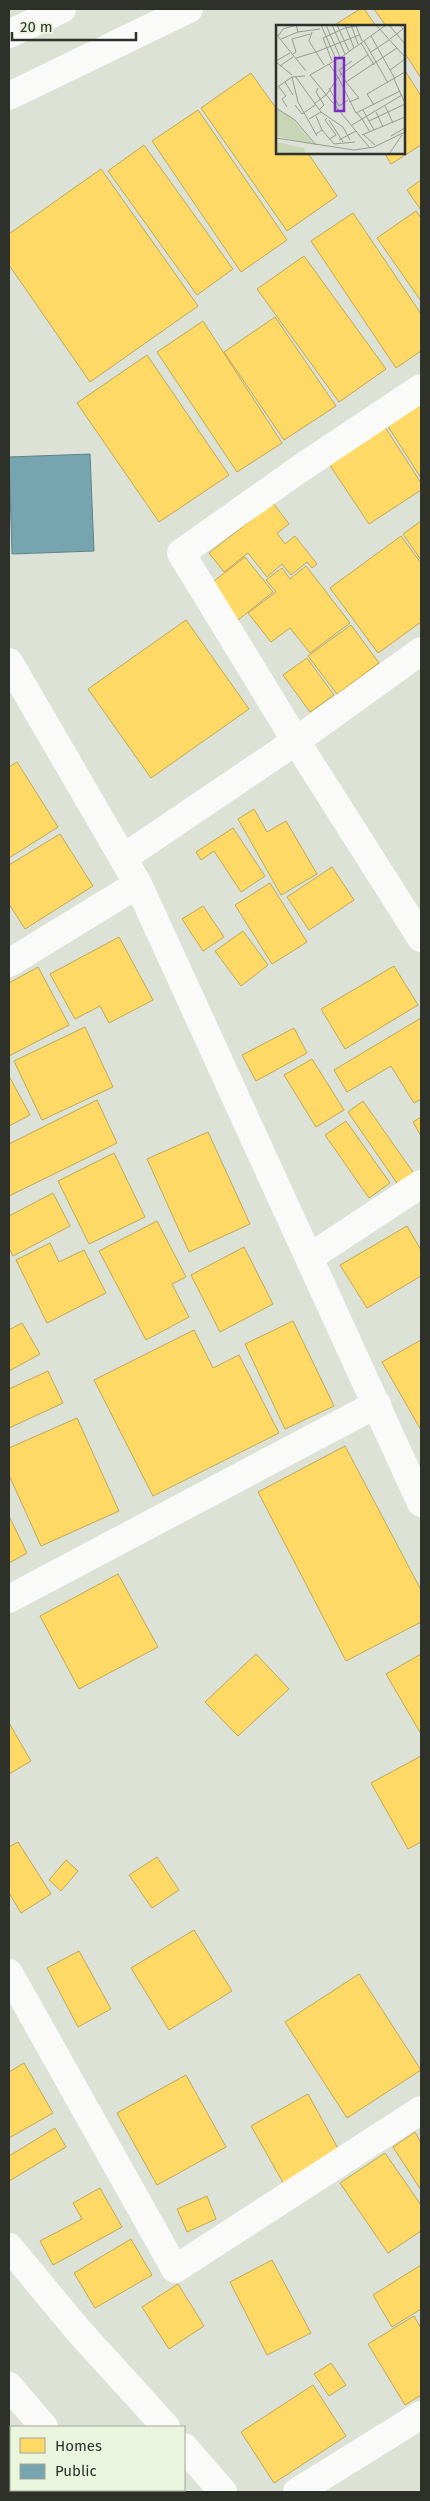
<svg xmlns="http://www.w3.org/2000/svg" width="430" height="2501" font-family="'Fira Sans',sans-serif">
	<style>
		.homes { fill: #ffd966; stroke: #c0a754 }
		.public { fill: #76a5af; stroke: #608287 }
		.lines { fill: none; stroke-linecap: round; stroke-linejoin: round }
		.minor { stroke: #fafbf9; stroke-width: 28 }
		.secondary { stroke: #fafbf9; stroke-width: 28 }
		.inset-road { fill: none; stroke: #969b91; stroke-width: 1 }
		.view { fill: #7b2cbf; fill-opacity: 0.15; stroke: #7b2cbf; stroke-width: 2.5 }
		.inset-edge { fill: none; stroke: #2e3129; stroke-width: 2.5 }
	</style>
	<rect width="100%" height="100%" fill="#dce2d6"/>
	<!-- homes -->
	<path class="homes" d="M360,9H364L376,26H333Z
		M374,9H421V78L404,52V26H386Z
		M404,69L421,96V145L391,164L384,152H404Z
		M251,73L278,111V152H307L337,196L287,231L201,108Z
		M198,110L287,240L241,272L152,141Z
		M144,145L233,269L197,295L108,171Z
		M101,169L198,306L90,382L9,265V234Z
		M421,180V210L407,190Z
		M416,211L421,218V301L377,238Z
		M353,213L421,314V351L396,368L311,241Z
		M304,256L386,369L339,402L257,289Z
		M275,317L336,406L284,440L224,352Z
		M203,321L282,443L237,472L157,352Z
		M147,355L229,475L159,522L77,403Z
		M421,392V478L382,417Z
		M385,427L421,483V490L369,524L329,464Z
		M273,503L289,524L277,533L285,544L295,536L317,564L312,568L307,562L291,575L282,564L267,577L248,553L224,572L209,553Z
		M421,521V560L403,534Z
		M401,536L421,563V622L378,653L330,588Z
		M245,557L273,592L238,620L210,584Z
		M306,566L350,623L310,653L290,628L271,642L248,613L276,592L266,580L282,568L290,579Z
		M186,620L249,709L151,778L88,689Z
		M351,625L379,663L337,694L308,656Z
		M307,658L334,695L310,712L283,675Z
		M17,762L58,827L9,858V767Z
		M254,809L267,832L286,821L317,874L281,895L238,819Z
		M233,828L265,876L241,892L214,851L201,860L196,852Z
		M60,834L93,886L25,929L9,904V865Z
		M332,867L354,900L309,930L287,897Z
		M270,883L307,942L272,964L235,905Z
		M203,906L224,937L203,951L182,919Z
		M243,931L268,965L241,986L215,951Z
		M119,937L153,1000L109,1023L100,1006L75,1019L50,974Z
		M394,966L418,1005L345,1049L321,1009Z
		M38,967L69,1025L9,1056V983Z
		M421,1018V1099L414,1103L391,1066L347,1092L334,1070Z
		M85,1027L113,1087L42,1120L14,1061Z
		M294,1028L307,1053L256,1081L242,1055Z
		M312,1059L344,1110L316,1127L284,1075Z
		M9,1076L30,1115L9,1126Z
		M97,1100L117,1143L9,1196V1144Z
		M363,1101L415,1175L399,1186L348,1112Z
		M421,1117V1136L413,1122Z
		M346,1121L390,1183L369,1198L325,1135Z
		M208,1132L250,1224L189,1252L147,1159Z
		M114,1153L145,1217L89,1244L58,1181Z
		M53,1193L70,1226L13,1256L9,1248V1216Z
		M157,1221L186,1277L172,1284L189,1317L146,1340L99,1251Z
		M407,1226L421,1250V1276L367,1308L340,1265Z
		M50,1243L59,1262L84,1250L106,1293L47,1323L16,1260Z
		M244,1247L273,1304L220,1332L191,1275Z
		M293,1321L334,1406L285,1429L245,1344Z
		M22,1323L40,1354L9,1371V1330Z
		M194,1330L213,1368L239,1355L279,1433L153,1496L94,1380Z
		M421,1340V1430L382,1362Z
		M48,1371L63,1403L9,1428V1389Z
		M77,1418L119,1511L41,1546L9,1475V1448Z
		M345,1446L421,1590V1622L346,1661L258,1492Z
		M9,1516L27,1553L9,1563Z
		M118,1574L158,1647L79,1689L40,1616Z
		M256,1654L289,1689L238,1736L205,1702Z
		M421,1654V1734L386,1674Z
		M9,1723L31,1761L9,1774Z
		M421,1756V1842L408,1849L371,1783Z
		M18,1842L51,1894L21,1913L9,1893V1847Z
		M157,1857L179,1890L152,1908L129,1875Z
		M66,1860L78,1871L61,1891L49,1880Z
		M194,1930L232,1991L169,2030L131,1968Z
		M79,1951L111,2009L78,2027L47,1968Z
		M359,1974L421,2070L347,2118L285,2022Z
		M24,2063L53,2113L9,2138V2072Z
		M186,2075L226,2147L157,2185L117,2113Z
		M308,2094L341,2154L285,2186L251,2126Z
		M55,2128L66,2147L9,2181V2156Z
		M415,2132L421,2143V2190L393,2147Z
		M385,2153L421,2205V2231L388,2253L340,2183Z
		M100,2188L122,2227L53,2265L40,2241L82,2219L73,2203Z
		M207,2196L216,2219L187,2232L177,2209Z
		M131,2239L152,2275L95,2308L74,2273Z
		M272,2260L311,2333L267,2355L230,2282Z
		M421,2265V2309L392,2327L373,2295Z
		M178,2284L204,2326L169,2349L142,2307Z
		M414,2316L421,2328V2395L405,2405L368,2344Z
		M331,2363L346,2385L329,2396L314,2374Z
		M313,2385L346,2436L274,2483L241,2432Z
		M9,2467L11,2470V2490H25L22,2492H9Z"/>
	<!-- public -->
	<path class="public" d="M90,454L94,551L12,554L9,457Z"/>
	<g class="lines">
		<!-- minor -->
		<path class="minor" d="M421,388L301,468L181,553L296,741L421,938
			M9,662L138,884L9,963
			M123,858L296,741L421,651
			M138,884L421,1503
			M310,1257L421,1184
			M9,1599L377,1404
			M9,1973L175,2269L421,2110
			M297,2492L421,2415"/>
		<!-- secondary -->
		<path class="secondary" d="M9,34L62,9
			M9,96L189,9
			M9,2247L77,2329L166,2427
			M9,2386L44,2427
			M184,2447L223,2492
			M97,2490L99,2492"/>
	</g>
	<!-- overview -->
	<g transform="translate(276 25)">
		<rect width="129" height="129" fill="#dce2d6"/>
		<path d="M0,84L14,91L39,120L0,111ZM0,117L28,123L29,129H2Z" fill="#c8d6b6"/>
		<path class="inset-road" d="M20,0L22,7L44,4M45,0L60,34M50,0L64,32M56,0L69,29M61,0L73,26M69,0L78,23M75,0L82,19M100,0L129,32M113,0L129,19M80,1L86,16M36,7L33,16L40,27L83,10M0,9L30,46M2,11L7,4L20,0M95,11L119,54M5,14L22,7M114,14L127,4L124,0M88,16L112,58M85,18L98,40M95,27L113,15M17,29L20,27L16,14L34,9M20,33L40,27L48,40M0,36L14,28M56,36L47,13L69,3L88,0M76,36L63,45L70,57L121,23M0,37L16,50M4,41L17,32M114,45L129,34M64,50L92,30M19,51L45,87L33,94M16,52L22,77L41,111M62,52L80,88L124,66M118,54L129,78M9,57L17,70M70,57L83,73L73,77M3,62L10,71L6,74L11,82M0,63L16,52L29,51M42,63L40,67L48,80L43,85M53,63L63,81L72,75M38,79L51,69L62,52L53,39M19,80L26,89L39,80M98,80L91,69L129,47M0,83L19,95L40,120M87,85L98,105M45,87L67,102L74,115M100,87L107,102M40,91L46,105M51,93L49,95L60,110L53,114M53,95L67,117M93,96L112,87L109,81M117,98L112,87L129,79M76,100L86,94L81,88M94,107L86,94L126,70M40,109L46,105L58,119L79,117M82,109L94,123M87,109L99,120M86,110L129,92M84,111L34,50L67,31L110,0M115,111L129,103M0,113L78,125L98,122L129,107M63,115L80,106M113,129L126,110"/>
		<path class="view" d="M59,33H68V86H59Z"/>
		<rect width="129" height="129" class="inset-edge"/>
	</g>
	<!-- border -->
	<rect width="430" height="2501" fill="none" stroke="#2e3129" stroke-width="20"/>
	<!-- legend -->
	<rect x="10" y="2426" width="175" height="65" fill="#ebf5de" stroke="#9fa796"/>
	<rect x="20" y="2438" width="25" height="15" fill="#ffd966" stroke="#9fa796"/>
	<text x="55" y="2451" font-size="15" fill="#2e3129">Homes</text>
	<rect x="20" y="2464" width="25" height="15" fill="#76a5af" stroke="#9fa796"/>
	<text x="55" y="2476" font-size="15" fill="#2e3129">Public</text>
	<!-- scale -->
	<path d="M12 32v8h124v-8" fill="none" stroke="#2e3129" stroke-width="2.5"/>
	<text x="20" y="32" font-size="15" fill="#2e3129" stroke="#ebf5de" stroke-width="4" paint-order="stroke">20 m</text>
</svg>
